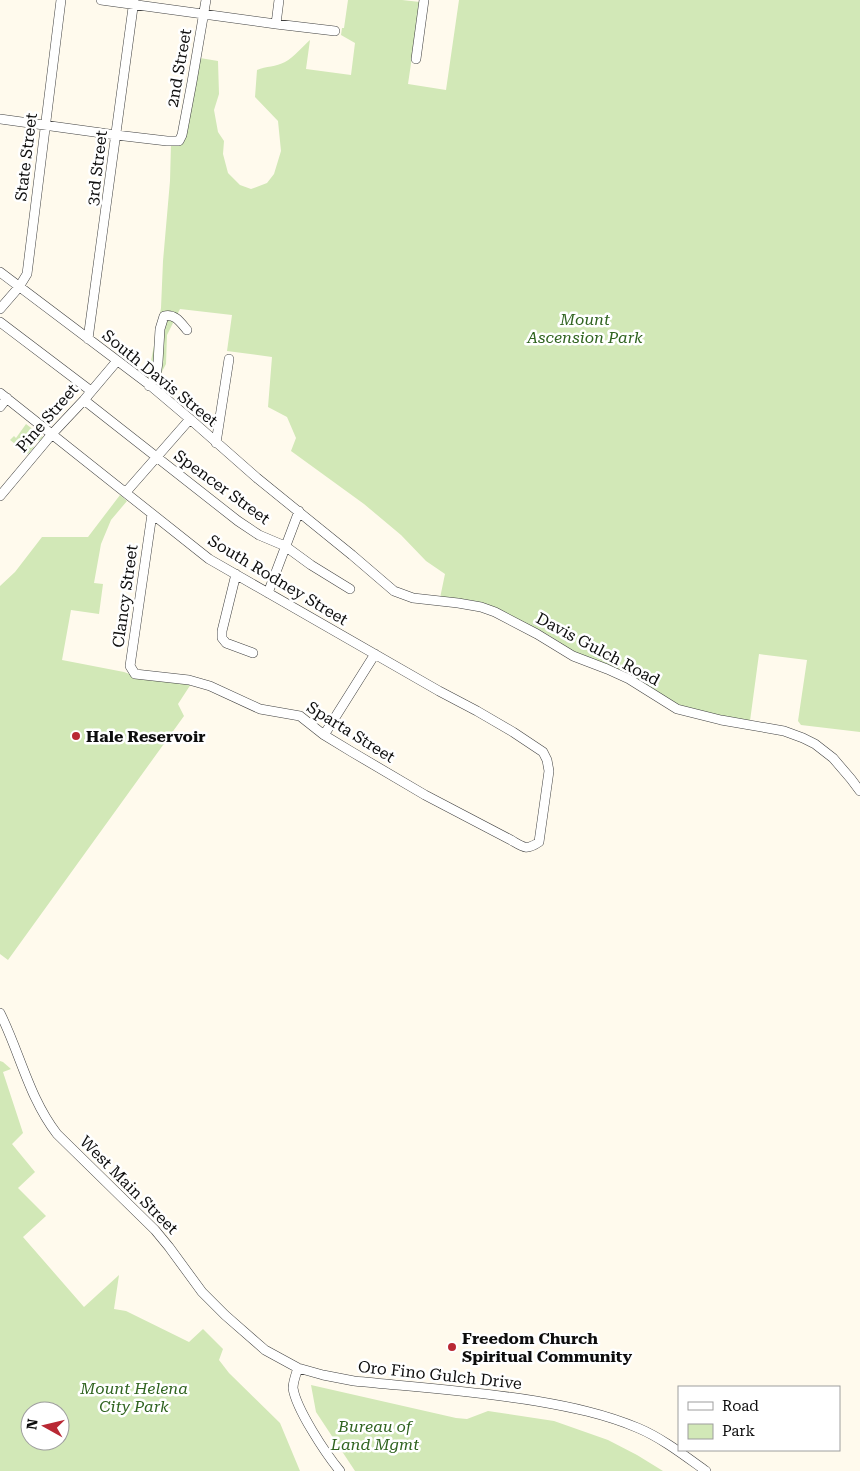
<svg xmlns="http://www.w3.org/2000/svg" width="860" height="1471" font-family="'Roboto Serif',serif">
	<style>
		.grass { fill: url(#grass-tufts) }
		.park { fill: #d2e8b7; fill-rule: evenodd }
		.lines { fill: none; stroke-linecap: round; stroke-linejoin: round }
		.minor-casing { stroke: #404040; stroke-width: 10 }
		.minor { stroke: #fff; stroke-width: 9 }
		.poi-dot { fill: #b92834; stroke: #fff; stroke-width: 2 }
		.labels { text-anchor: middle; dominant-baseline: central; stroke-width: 5; stroke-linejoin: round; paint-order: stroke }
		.street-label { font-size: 16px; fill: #0d0d0d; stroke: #fff }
		.park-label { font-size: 16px; font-style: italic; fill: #2f631f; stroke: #fff }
		.poi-label { font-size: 16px; font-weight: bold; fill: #0d0d0d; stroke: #fff; text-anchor: start }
	</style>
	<defs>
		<pattern id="grass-tufts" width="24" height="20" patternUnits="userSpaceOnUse" patternTransform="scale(1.25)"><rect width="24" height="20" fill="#d2e8b7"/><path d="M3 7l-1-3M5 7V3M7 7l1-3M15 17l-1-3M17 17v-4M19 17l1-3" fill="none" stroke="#b3c69c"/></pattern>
	</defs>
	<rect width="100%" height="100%" fill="#fffaed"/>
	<!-- grass -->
	<path class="grass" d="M26,424L43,437L39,441L34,435L32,436L30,435L26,440L34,447L28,454L10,440L14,436L16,438Z"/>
	<!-- park -->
	<path class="park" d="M348,0H402L420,2L408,84L446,90L459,0H860V732L801,725L798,721L807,660L759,654L750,721L702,713L677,706L574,652L550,636L499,609L470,600L440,598L445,574L426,561L401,535L364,504L291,451L296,438L287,417L268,407L272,357L227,351L232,315L180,309L167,335L166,364L155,385L148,377L161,308L163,261L170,181L171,144H183L200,58L218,61L219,94L214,110L218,132L224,141L223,154L228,173L240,185L251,189L267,183L274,174L281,151L278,121L255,97L257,70C266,66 276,67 285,62C294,57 302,47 310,40L306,69L351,75L355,43L341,35L342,28H344Z
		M120,495L127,501L111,520L101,544L94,583L103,584L99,614L71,610L62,660L124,672L135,676L191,684L178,704L184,716L8,960L0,954V586L15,572L42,537H88Z
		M0,1061L3,1062L11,1069L3,1072L23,1133L12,1144L35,1172L18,1188L46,1216L23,1237L84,1307L119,1275L114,1309L126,1311L189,1342L203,1329L223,1349L219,1360L229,1373L280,1423L300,1471H0ZM30,1411H60V1441H30Z
		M311,1385L456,1418L467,1419L488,1411L554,1421L608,1440L637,1455L663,1471H355L316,1412Z"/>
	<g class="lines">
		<!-- minor casing -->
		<g class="minor-casing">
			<path id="minor" d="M101,0L276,24L335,31
				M276,24L279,0
				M416,59L424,0
				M0,119L116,135L167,141H179L182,135L192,82L206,0
				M0,272L151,386L190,419L257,478L352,555L394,591L413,598L458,603L481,607L495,612L537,634L573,656L607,669L629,679L677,709L721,720L784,731L803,738L815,744L833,758L851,779L860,791
				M0,309L19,287L27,274L61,0
				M0,322L91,391
				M88,339L134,0
				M149,386L156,376L158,362L160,329L164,316C175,313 181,323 187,330
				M0,393L209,559L439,691L477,711L513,732L543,752L547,760L549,771L539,842C526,851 523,847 511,840L425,795L352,752L324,735L300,716L260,709L210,686L189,680L135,674L130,666L152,514
				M84,400L238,521L259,535L285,546L311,565L350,589
				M0,407L7,398
				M216,443L229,359
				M126,492L190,419
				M0,496L52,434L84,400L117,361
				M236,574L222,631V638L226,643L253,653
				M268,593L299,511
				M324,735L375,654
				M0,1013C20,1053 29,1098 57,1134L155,1230L169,1247L202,1292L225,1315L265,1350L298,1368L323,1375L354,1381C414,1387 475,1391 536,1401C571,1407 605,1414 638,1428C662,1438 685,1456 706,1471
				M298,1368C296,1374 293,1382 293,1388C296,1409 326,1454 340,1471"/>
		</g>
		<!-- minor -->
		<use href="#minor" class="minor"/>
	</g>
	<!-- markers -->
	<g class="poi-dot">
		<circle cx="76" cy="736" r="5"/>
		<circle cx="452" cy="1347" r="5"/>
	</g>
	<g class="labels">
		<!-- street labels -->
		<g class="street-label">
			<text transform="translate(179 68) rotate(-80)">2nd Street</text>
			<text transform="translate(26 157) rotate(-83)">State Street</text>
			<text transform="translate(97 168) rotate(-83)">3rd Street</text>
			<text transform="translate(160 378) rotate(39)">South Davis Street</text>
			<text transform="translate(47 418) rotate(-49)">Pine Street</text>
			<text transform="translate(222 487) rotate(36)">Spencer Street</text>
			<text transform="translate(278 580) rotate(31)">South Rodney Street</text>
			<text transform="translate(125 596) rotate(-82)">Clancy Street</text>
			<text transform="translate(598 649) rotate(28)">Davis Gulch Road</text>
			<text transform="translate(351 732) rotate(32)">Sparta Street</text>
			<text transform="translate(129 1185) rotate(45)">West Main Street</text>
			<text transform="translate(440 1375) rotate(6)">Oro Fino Gulch Drive</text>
		</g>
		<!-- park labels -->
		<g class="park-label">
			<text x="585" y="319">Mount<tspan x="585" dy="18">Ascension Park</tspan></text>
			<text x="134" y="1388">Mount Helena<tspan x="134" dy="18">City Park</tspan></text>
			<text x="375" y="1426">Bureau of<tspan x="375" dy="18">Land Mgmt</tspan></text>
		</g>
		<!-- poi labels -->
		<g class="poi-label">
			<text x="86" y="736">Hale Reservoir</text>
			<text x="462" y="1338">Freedom Church<tspan x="462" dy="18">Spiritual Community</tspan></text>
		</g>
	</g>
	<!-- legend -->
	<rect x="678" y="1386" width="162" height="65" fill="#ffffff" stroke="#9e9e9e"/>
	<rect x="688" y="1402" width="25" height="8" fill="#ffffff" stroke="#9e9e9e"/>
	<text x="722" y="1411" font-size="15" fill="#0d0d0d">Road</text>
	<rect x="688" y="1424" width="25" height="15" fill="#d2e8b7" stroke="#9e9e9e"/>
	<text x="722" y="1436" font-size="15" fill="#0d0d0d">Park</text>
	<!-- north arrow -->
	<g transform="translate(45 1426) rotate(278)"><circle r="24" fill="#ffffff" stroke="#9e9e9e"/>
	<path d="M0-4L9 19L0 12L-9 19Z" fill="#b92834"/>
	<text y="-8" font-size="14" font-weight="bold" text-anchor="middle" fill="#0d0d0d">N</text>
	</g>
</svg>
